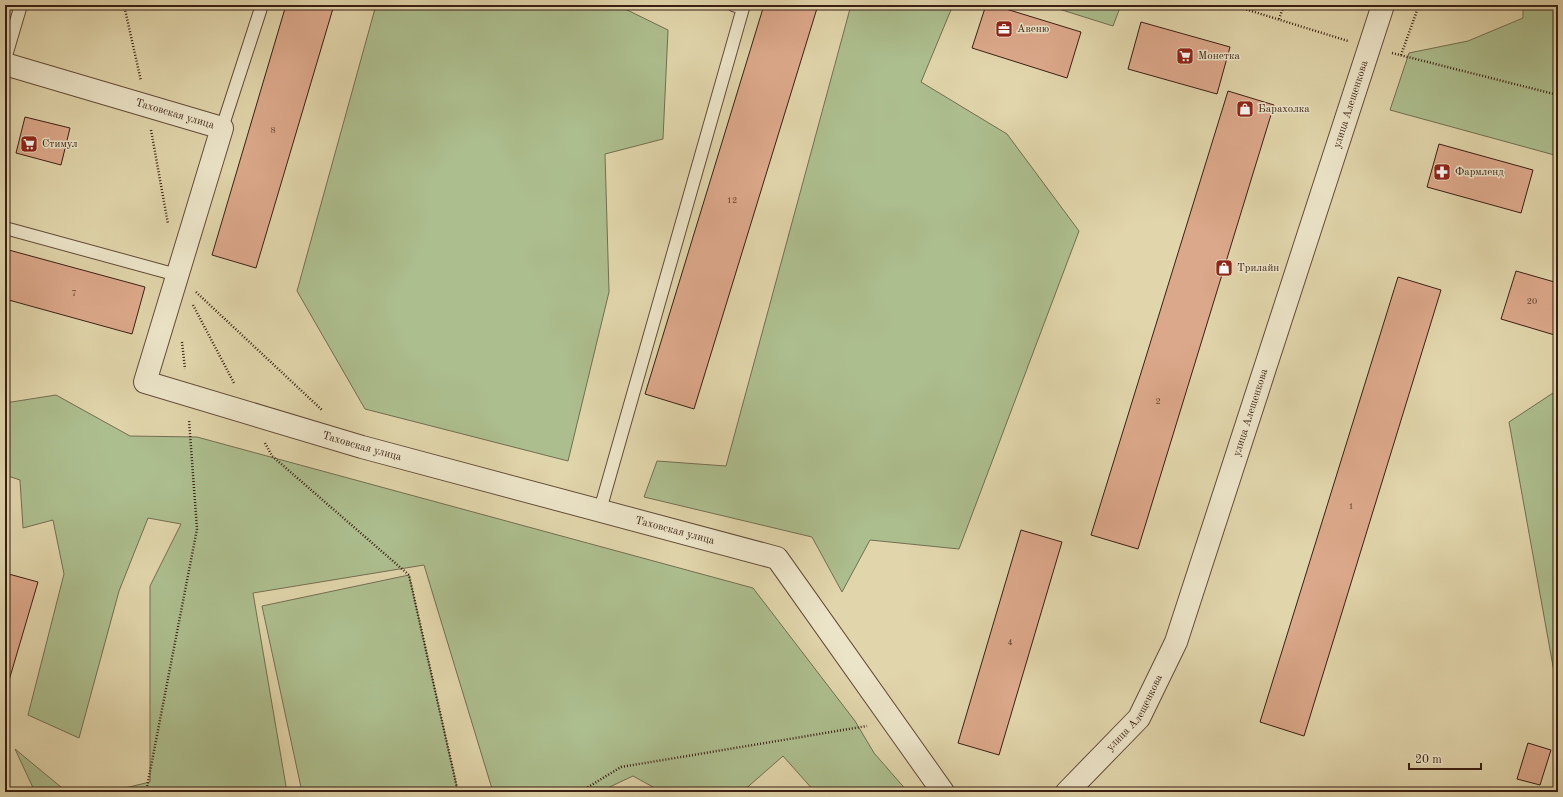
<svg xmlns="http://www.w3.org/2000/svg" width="1563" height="797" font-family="'Old Standard TT',serif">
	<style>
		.green { fill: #adbe8e; stroke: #736e50 }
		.building { fill: #dca88b; stroke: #391f12 }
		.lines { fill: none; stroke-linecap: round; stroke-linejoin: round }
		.service-casing { stroke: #634c38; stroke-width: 14 }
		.minor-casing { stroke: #634c38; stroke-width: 24 }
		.path { stroke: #391f12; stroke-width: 2.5; stroke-dasharray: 1 2; stroke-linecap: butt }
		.service { stroke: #ece4c8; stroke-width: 12 }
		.minor { stroke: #ece4c8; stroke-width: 22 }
		.labels { text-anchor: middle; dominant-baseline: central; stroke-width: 3; stroke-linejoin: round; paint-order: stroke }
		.number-label { font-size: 9px; fill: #624130 }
		.poi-label { font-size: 11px; fill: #391f12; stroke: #ece4c8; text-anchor: start }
		.street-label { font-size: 11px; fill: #391f12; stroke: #ece4c8 }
	</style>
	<rect width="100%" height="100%" fill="#e1d5ab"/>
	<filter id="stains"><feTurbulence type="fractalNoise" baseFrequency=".005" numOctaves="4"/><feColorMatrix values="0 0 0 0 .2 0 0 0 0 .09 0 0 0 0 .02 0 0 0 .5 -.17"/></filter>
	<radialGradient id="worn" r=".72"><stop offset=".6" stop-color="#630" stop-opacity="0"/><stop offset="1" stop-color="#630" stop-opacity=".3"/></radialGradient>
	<!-- green -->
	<path class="green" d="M376,5H617L668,30L663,139L605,154L609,292L568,461L365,409L297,291Z
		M851,5H953L921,82L1007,134L1079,231L959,549L870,540L842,592L812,537L644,497L657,461L726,466Z
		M1046,5H1121L1113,26Z
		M1523,5H1558V156L1390,110L1409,53L1468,41L1523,18Z
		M1553,393L1558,396V694L1509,422Z
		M56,395L130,436L197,437L753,588L855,721L874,753L908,792H815L783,756L742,792H662L633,776L599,792H493L424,565L253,593L287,792H108L150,782V586L181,524L148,518L119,591L79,738L28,715L64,574L53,520L23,528L20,480L5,475V403Z
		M409,575L458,792H302L262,606Z
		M15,749L67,792H35Z"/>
	<!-- building -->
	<path class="building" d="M286,5H334L256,268L212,255Z
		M764,5H818L694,409L645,394Z
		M986,5H993L1081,32L1067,78L972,48Z
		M1141,22L1230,47L1217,94L1128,69Z
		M1228,91L1274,105L1138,549L1091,535Z
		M25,117L70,128L61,165L16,153Z
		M1439,144L1533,170L1521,213L1427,187Z
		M5,249L145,287L132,334L5,299Z
		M1516,271L1558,283V336L1501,319Z
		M1398,277L1441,290L1304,736L1260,722Z
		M1021,530L1062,542L999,755L958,743Z
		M5,573L38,582L5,694Z
		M1528,743L1551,750L1540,785L1517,779Z"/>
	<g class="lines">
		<!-- service casing -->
		<g class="service-casing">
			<path id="service" d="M5,59L21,5
				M222,128L262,5
				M5,228L177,275
				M600,510L743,8L733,5"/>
		</g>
		<!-- minor casing -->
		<g class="minor-casing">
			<g id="minor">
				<path id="s1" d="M5,64L222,128L145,382L362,447L777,558L943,792"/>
				<path id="s2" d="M1067,792L1139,718L1176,642L1383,5"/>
			</g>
		</g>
		<!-- path -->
		<path class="path" d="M124,5L141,81
			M1232,5L1348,41
			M1279,19L1284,5
			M1392,53L1558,95
			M1401,55L1419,5
			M151,130L168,224
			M196,292L322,410
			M193,305L234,383
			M182,342L185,369
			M265,443L272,456L409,575L458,792
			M146,792L197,529L189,420
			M580,792L621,767L867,726"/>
		<!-- service -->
		<use href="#service" class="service"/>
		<!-- minor -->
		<use href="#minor" class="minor"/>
	</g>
	<!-- icons -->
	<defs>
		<g id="office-square" transform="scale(0.9)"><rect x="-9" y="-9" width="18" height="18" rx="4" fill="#8f2418" stroke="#ece4c8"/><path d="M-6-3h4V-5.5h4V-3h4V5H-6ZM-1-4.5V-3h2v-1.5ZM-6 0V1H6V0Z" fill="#fff"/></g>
		<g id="supermarket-square" transform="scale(0.9)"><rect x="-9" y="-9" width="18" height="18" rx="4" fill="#8f2418" stroke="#ece4c8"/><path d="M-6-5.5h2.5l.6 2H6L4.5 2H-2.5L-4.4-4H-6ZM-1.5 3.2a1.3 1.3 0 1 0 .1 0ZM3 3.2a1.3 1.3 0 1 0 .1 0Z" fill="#fff"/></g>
		<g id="shop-square" transform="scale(0.9)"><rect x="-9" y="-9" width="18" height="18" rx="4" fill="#8f2418" stroke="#ece4c8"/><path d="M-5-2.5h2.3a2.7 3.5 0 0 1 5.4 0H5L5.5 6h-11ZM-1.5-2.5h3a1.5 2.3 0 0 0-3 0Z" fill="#fff"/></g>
		<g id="pharmacy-square" transform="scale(0.9)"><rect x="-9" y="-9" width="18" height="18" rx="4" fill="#8f2418" stroke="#ece4c8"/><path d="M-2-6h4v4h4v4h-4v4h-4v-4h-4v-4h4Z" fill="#fff"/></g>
	</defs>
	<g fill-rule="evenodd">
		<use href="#office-square" x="1004" y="29"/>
		<use href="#supermarket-square" x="1185" y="56"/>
		<use href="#shop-square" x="1245" y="109"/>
		<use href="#supermarket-square" x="29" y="144"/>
		<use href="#pharmacy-square" x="1442" y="172"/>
		<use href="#shop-square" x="1224" y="268"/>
	</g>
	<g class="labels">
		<!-- number labels -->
		<g class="number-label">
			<text x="273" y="130">8</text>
			<text x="732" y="200">12</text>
			<text x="74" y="293">7</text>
			<text x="1532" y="301">20</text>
			<text x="1158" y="401">2</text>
			<text x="1351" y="506">1</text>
			<text x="1010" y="642">4</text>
		</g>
		<!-- poi labels -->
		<g class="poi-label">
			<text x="1017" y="29">Авеню</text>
			<text x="1198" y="56">Монетка</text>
			<text x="1258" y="109">Барахолка</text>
			<text x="42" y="144">Стимул</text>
			<text x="1455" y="172">Фармленд</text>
			<text x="1237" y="268">Трилайн</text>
		</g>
		<!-- street labels -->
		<g class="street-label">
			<text stroke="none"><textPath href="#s2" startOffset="753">улица Алещенкова</textPath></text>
			<text stroke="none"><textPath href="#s1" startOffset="177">Таховская улица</textPath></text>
			<text stroke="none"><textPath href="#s2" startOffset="429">улица Алещенкова</textPath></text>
			<text stroke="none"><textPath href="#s1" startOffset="718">Таховская улица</textPath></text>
			<text stroke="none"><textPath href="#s1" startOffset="1042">Таховская улица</textPath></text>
			<text stroke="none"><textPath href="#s2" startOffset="105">улица Алещенкова</textPath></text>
		</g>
	</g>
	<!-- margin -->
	<rect width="1563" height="797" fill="none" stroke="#e1d5ab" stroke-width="20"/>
	<rect x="6" y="6" width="1551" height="785" fill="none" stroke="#391f12" stroke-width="2"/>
	<rect x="10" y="10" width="1543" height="777" fill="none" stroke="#391f12"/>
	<!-- scale -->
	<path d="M1409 763v6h72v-6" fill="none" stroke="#391f12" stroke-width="2"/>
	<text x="1415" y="763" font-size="12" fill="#391f12" stroke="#ece4c8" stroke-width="3" paint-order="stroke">20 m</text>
	<rect width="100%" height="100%" filter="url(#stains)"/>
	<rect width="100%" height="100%" fill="url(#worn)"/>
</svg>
